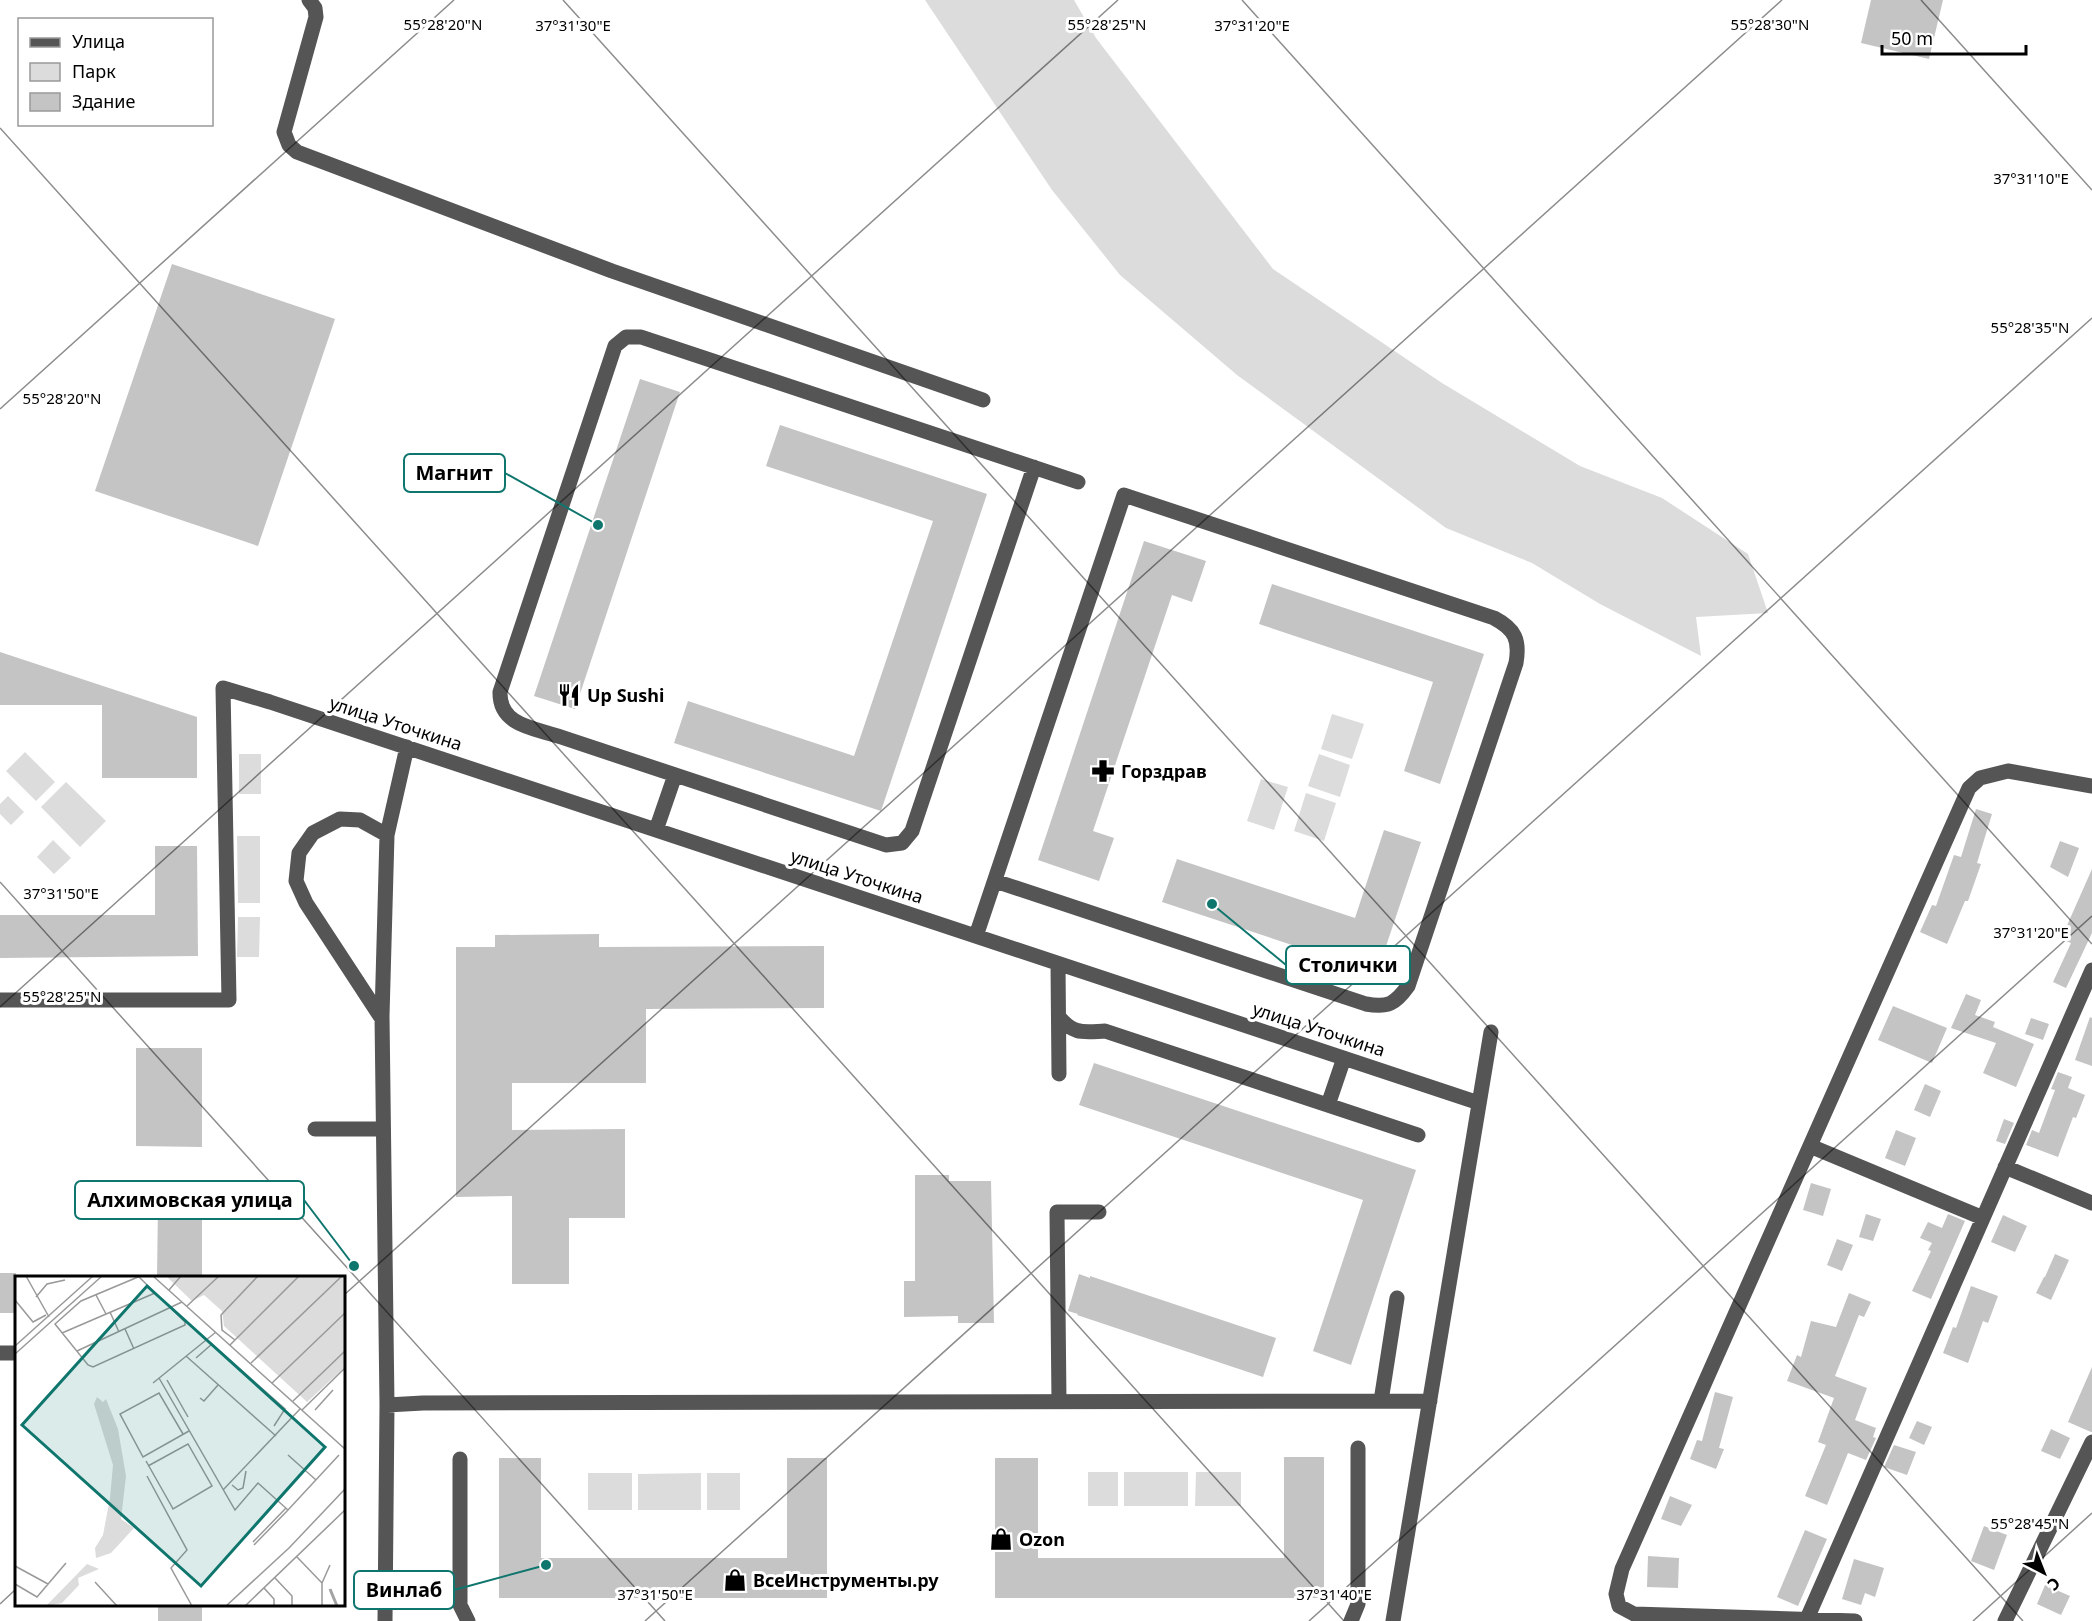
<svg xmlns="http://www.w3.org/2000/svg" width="2092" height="1621" font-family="'Noto Sans',sans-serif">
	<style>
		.green { fill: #dcdcdc }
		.building { fill: #c4c4c4 }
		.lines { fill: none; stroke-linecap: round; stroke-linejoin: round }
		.minor { stroke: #555; stroke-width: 15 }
		.ticks { fill: none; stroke: #000; stroke-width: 1.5; stroke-opacity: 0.45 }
		.labels { text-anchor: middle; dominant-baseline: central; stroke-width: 6; stroke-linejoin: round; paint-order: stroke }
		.poi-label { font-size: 18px; font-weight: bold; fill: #000; stroke: #fff; text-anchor: start }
		.street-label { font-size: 18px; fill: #000; stroke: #fff }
		.inset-river { fill: none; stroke: #a3a3a3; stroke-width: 3 }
		.inset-road { fill: none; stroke: #999; stroke-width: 1.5 }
		.view { fill: #0f766e; fill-opacity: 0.15; stroke: #0f766e; stroke-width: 3 }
		.inset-edge { fill: none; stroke: #000; stroke-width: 3 }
		.ticks-label { font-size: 15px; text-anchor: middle; fill: #000; stroke: #fff; stroke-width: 6; stroke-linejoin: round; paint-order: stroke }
		.leader { fill: none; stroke: #0f766e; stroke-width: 2 }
		.callout-dot { fill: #0f766e; stroke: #fff; stroke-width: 2 }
		.callout { fill: #fff; stroke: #0f766e; stroke-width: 2 }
		.callout-label { font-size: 20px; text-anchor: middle; font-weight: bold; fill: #000 }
	</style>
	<rect width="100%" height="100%" fill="#fff"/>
	<!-- green -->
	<path class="green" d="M925,0H1074L1096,38L1273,269L1442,383L1580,466L1662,498L1748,554L1768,613L1696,617L1701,656L1600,604L1532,563L1446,528L1237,375L1120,275L1052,190Z
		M1332,714L1364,724L1352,759L1321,749Z
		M25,752L55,782L36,801L6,771Z
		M239,754H261V794H239Z
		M1319,754L1350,765L1340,797L1308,786Z
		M1261,779L1288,787L1274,830L1247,821Z
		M66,782L106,821L80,847L41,807Z
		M1306,793L1336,803L1324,841L1294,831Z
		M8,796L24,812L11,825L0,814V804Z
		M237,836H260V903H238Z
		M53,840L71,858L54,874L37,857Z
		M238,917H260L259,957H237Z
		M1088,1472H1118V1506H1088Z
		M1124,1472H1188V1506H1124Z
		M1196,1472H1241V1506H1195Z
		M588,1473H632V1510H588Z
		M701,1473V1510H638V1474Z
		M707,1473H740V1510H707Z"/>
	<!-- building -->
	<path class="building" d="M1871,0H1943L1929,59L1861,43Z
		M172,264L335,319L258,546L95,491Z
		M640,379L680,392L575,709L534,696Z
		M780,425L987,494L881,811L674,743L688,701L854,756L933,521L766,466Z
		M1144,541L1206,561L1192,602L1172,595L1093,831L1114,838L1099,881L1038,860Z
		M1272,584L1484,654L1440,784L1404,771L1433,682L1259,624Z
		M0,652L197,717V778H102V705H0Z
		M1976,809L1992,814L1977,863L1981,864L1968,901H1965L1947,944L1920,932L1932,905L1936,906L1954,855L1961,857Z
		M1384,830L1421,842L1377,973L1162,902L1177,859L1355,918Z
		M2060,841L2079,848L2068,877L2050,867Z
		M155,846H197L198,956L0,958V915H155Z
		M2092,869V933L2066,988L2053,982L2071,943L2061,939Z
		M599,934V947L824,946V1008L646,1009V1083H512V1130L625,1129V1218H569V1284H512V1196L456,1197V947H495V935Z
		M1966,994L1981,1000L1975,1015L1995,1022L1993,1027L2034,1044L2016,1087L1983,1073L1996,1043L1951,1028Z
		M1893,1006L1947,1028L1932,1063L1878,1040Z
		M2090,1017L2092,1018V1066L2075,1060Z
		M2031,1018L2049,1024L2043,1040L2025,1034Z
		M136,1048H202V1147L136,1146Z
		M1094,1063L1416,1170L1351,1365L1313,1351L1363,1200L1079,1105Z
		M2058,1072L2072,1077L2068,1088L2085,1095L2076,1118L2073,1117L2058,1157L2026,1145L2032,1130L2039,1133L2055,1090L2051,1089Z
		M1925,1084L1941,1091L1930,1117L1914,1110Z
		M2004,1119L2014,1123L2005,1144L1996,1141Z
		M1896,1130L1916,1138L1905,1166L1885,1158Z
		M915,1175H949V1181H991L994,1323H958V1316L904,1317V1281H915Z
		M1811,1183L1831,1189L1823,1216L1803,1210Z
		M158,1203H202V1278H157Z
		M1866,1214L1881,1219L1873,1241L1859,1237Z
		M1948,1214L1965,1221L1931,1299L1912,1291L1931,1251L1928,1250L1932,1243L1920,1238L1928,1222L1942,1228Z
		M2003,1215L2027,1226L2015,1252L1991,1242Z
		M1837,1239L1853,1245L1842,1271L1827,1265Z
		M2055,1254L2069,1260L2051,1300L2036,1293L2044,1277H2045Z
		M0,1273H16V1313H0Z
		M1079,1274L1090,1278V1276L1276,1338L1263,1377L1077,1315L1078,1314L1068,1311Z
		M1971,1286L1998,1296L1988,1323L1983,1321L1968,1363L1943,1353L1953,1327L1956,1328Z
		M1849,1293L1871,1302L1864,1317L1859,1315L1835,1376L1867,1388L1855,1420L1876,1428L1873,1437L1876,1438L1866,1460L1848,1453L1827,1505L1805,1496L1826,1445L1818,1442L1834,1398L1787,1381L1797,1355L1801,1357L1811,1321L1836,1327Z
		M2092,1367V1432H2091L2068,1422Z
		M1715,1392L1733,1397L1719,1448L1724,1449L1716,1469L1690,1459L1697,1440L1702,1441Z
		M1917,1421L1932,1427L1924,1445L1909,1438Z
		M2051,1429L2070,1438L2060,1459L2041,1451Z
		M1894,1445L1916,1452L1907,1475L1884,1467Z
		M1284,1457H1324V1598H995V1458H1038V1558H1284Z
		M499,1458H541V1558H787V1458H827V1598H499Z
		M1670,1496L1692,1505L1681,1526L1661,1519Z
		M1984,1526L2007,1535L1994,1570L1971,1561Z
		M1805,1530L1827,1539L1798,1606L1777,1597Z
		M1648,1556L1679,1558L1678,1588L1647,1587Z
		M1854,1559L1884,1568L1875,1597L1865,1593L1861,1605L1842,1599Z
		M2045,1585L2070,1596L2061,1615L2037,1604Z
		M158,1605H202V1621H158Z"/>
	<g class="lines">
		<!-- minor -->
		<path class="minor" d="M309,0L315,8L316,17L284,132L289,145L297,152L612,271L983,400
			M1034,467L912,831L902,843L886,845L561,737C535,728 499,726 500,692L615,346L626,337H641L1078,482
			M656,830L675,775
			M976,936L1124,495L1494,618C1515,629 1520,640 1516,663L1408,986C1395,1004 1388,1008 1366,1004L995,881
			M1058,964L1059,1074
			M0,1000H229L223,688L270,702L1479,1103
			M1059,1017C1074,1035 1083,1032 1105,1031L1418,1135
			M382,1019L306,903L296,881L299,853L313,833L340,819L360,820L387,835
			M1328,1105L1344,1058
			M315,1129H383
			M1810,1146L1983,1218
			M2005,1167L2092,1203
			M0,1353H16
			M1059,1401L1057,1212H1099
			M1381,1401L1397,1298
			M387,1405L423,1403L1430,1401
			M460,1459V1605L468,1621
			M385,1621L387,1405L382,1016L387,835L407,747
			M1351,1621L1358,1604V1448
			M1393,1621L1491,1032
			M1806,1621L2092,970
			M1855,1621L1634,1614L1619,1606L1616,1594L1622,1569L1969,788L1980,778L2008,771L2092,786
			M2005,1621L2092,1442"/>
	</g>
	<!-- ticks -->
	<path class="ticks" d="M563,0L2023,1621M1242,0L2092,944M1921,0L2092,190M0,128L1344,1621M0,409L454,0M0,882L665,1621M0,1007L1118,0M344,1295L1782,0M0,1604L16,1589M645,1621L2092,318M1309,1621L2092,916M1973,1621L2092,1513"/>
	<!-- icons -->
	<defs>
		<g id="restaurant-bare" transform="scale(1.8)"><path d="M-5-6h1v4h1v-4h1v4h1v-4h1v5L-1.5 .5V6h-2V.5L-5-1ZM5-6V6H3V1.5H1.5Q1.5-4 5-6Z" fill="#000" stroke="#fff" stroke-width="2.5" paint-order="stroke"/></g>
		<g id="pharmacy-bare" transform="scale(1.8)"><path d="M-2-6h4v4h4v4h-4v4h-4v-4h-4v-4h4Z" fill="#000" stroke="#fff" stroke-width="2.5" paint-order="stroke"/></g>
		<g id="shop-bare" transform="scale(1.8)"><path d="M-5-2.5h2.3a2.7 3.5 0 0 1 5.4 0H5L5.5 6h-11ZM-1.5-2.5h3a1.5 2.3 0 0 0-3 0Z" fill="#000" stroke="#fff" stroke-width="2.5" paint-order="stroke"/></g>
	</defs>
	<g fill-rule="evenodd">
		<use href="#restaurant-bare" x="569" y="695"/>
		<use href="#pharmacy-bare" x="1103" y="771"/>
		<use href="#shop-bare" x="1001" y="1539"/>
		<use href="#shop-bare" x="735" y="1580"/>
	</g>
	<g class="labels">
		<!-- poi labels -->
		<g class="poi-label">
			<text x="587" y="695">Up Sushi</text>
			<text x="1121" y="771">Горздрав</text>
			<text x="1019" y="1539">Ozon</text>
			<text x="753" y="1580">ВсеИнструменты.ру</text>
		</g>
		<!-- street labels -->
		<g class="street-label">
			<text transform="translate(396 723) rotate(18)">улица Уточкина</text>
			<text transform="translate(857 876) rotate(18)">улица Уточкина</text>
			<text transform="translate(1319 1029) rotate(18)">улица Уточкина</text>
		</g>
	</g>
	<!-- overview -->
	<g transform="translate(15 1276)">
		<rect width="330" height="330" fill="#fff"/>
		<path d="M151,0H330V91L292,126L209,50L207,35L189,19L177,25ZM82,121L88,126L91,123L103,153L111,200L106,243L119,252L96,277L81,282L80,272L88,259L95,222L98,189L79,128ZM72,288L84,293L63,302L64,309L47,327L31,330Z" fill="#dcdcdc"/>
		<path class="inset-river" d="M315,313L322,330"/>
		<path class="inset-road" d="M11,0L34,41M123,0L170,46V49L78,91L73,89L40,48L66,25L123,1M138,0L330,173M154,14L166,0M81,19L91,38M21,21L32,8L50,4M0,24L18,46L31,39M172,30L204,0M95,36L104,56M110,53L119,73M47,57L140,17M220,64L207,54L206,39L243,0M215,69L284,0M0,70L78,0M62,75L167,26M0,78L87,0M171,80L261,160M181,82L197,68L270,133L259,150M236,87L327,0M144,102L220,234L243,207L273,234L324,179M152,104L173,141M138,107L201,56M257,107L330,37M185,122L189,125L203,109M278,125L330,75M287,134L330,92M300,134L318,114M168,158L144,117L105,138L128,181L174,155M273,179L301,204M131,185L157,231L158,233L197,210L173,168L133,190M132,200L172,274L156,292L177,330M217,209L223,214L228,212L231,195M208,214L285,133M238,266L271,232M239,269L273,234M282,281L307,307V330M0,290L33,308M260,302L277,320V330M80,306L102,330M307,307L315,289M0,308L22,321L51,287M249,312L259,323V330M211,330L274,272L330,213M230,330L330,234"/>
		<path class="view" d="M132,10L310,171L186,310L7,149Z"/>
		<rect width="330" height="330" class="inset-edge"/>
	</g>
	<g class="ticks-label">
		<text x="443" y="30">55°28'20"N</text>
		<text x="1107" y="30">55°28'25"N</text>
		<text x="1770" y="30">55°28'30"N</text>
		<text x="573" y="31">37°31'30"E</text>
		<text x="1252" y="31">37°31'20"E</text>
		<text x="2031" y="184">37°31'10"E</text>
		<text x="2030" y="333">55°28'35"N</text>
		<text x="62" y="404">55°28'20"N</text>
		<text x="61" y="899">37°31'50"E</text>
		<text x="2031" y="938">37°31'20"E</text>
		<text x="62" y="1002">55°28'25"N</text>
		<text x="2030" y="1529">55°28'45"N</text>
		<text x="655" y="1600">37°31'50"E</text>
		<text x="1334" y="1600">37°31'40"E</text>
	</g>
	<!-- callouts -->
	<path class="leader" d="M598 525L505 473M1212 904L1286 965M354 1266L304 1200M546 1565L454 1590"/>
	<g class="callout-dot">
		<circle cx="598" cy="525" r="6"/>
		<circle cx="1212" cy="904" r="6"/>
		<circle cx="354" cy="1266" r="6"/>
		<circle cx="546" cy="1565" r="6"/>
	</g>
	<g class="callout">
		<rect x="404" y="454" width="101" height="38" rx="6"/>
		<rect x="1286" y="946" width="124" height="38" rx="6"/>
		<rect x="75" y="1181" width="229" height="38" rx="6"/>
		<rect x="354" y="1571" width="100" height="38" rx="6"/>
	</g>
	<g class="callout-label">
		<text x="454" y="480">Магнит</text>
		<text x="1348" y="972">Столички</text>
		<text x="190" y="1207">Алхимовская улица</text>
		<text x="404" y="1597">Винлаб</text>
	</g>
	<!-- legend -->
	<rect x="18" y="18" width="195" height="108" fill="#ffffff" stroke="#999999" stroke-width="1.5"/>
	<rect x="30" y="38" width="30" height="9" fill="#555555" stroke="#999999" stroke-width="1.5"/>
	<text x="72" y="48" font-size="18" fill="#000000">Улица</text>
	<rect x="30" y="63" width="30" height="18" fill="#dcdcdc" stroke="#999999" stroke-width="1.5"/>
	<text x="72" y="78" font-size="18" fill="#000000">Парк</text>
	<rect x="30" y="93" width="30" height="18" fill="#c4c4c4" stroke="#999999" stroke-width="1.5"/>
	<text x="72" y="108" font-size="18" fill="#000000">Здание</text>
	<!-- north arrow -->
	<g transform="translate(2044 1573) rotate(138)" stroke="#ffffff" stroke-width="4.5" paint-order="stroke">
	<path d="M0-4.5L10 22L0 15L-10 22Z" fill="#000000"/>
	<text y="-9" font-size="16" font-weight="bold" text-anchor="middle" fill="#000000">С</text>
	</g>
	<!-- scale -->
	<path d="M1882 45v9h144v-9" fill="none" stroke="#000000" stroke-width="3"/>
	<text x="1891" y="45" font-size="18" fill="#000000" stroke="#ffffff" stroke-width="4.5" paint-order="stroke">50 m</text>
</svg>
